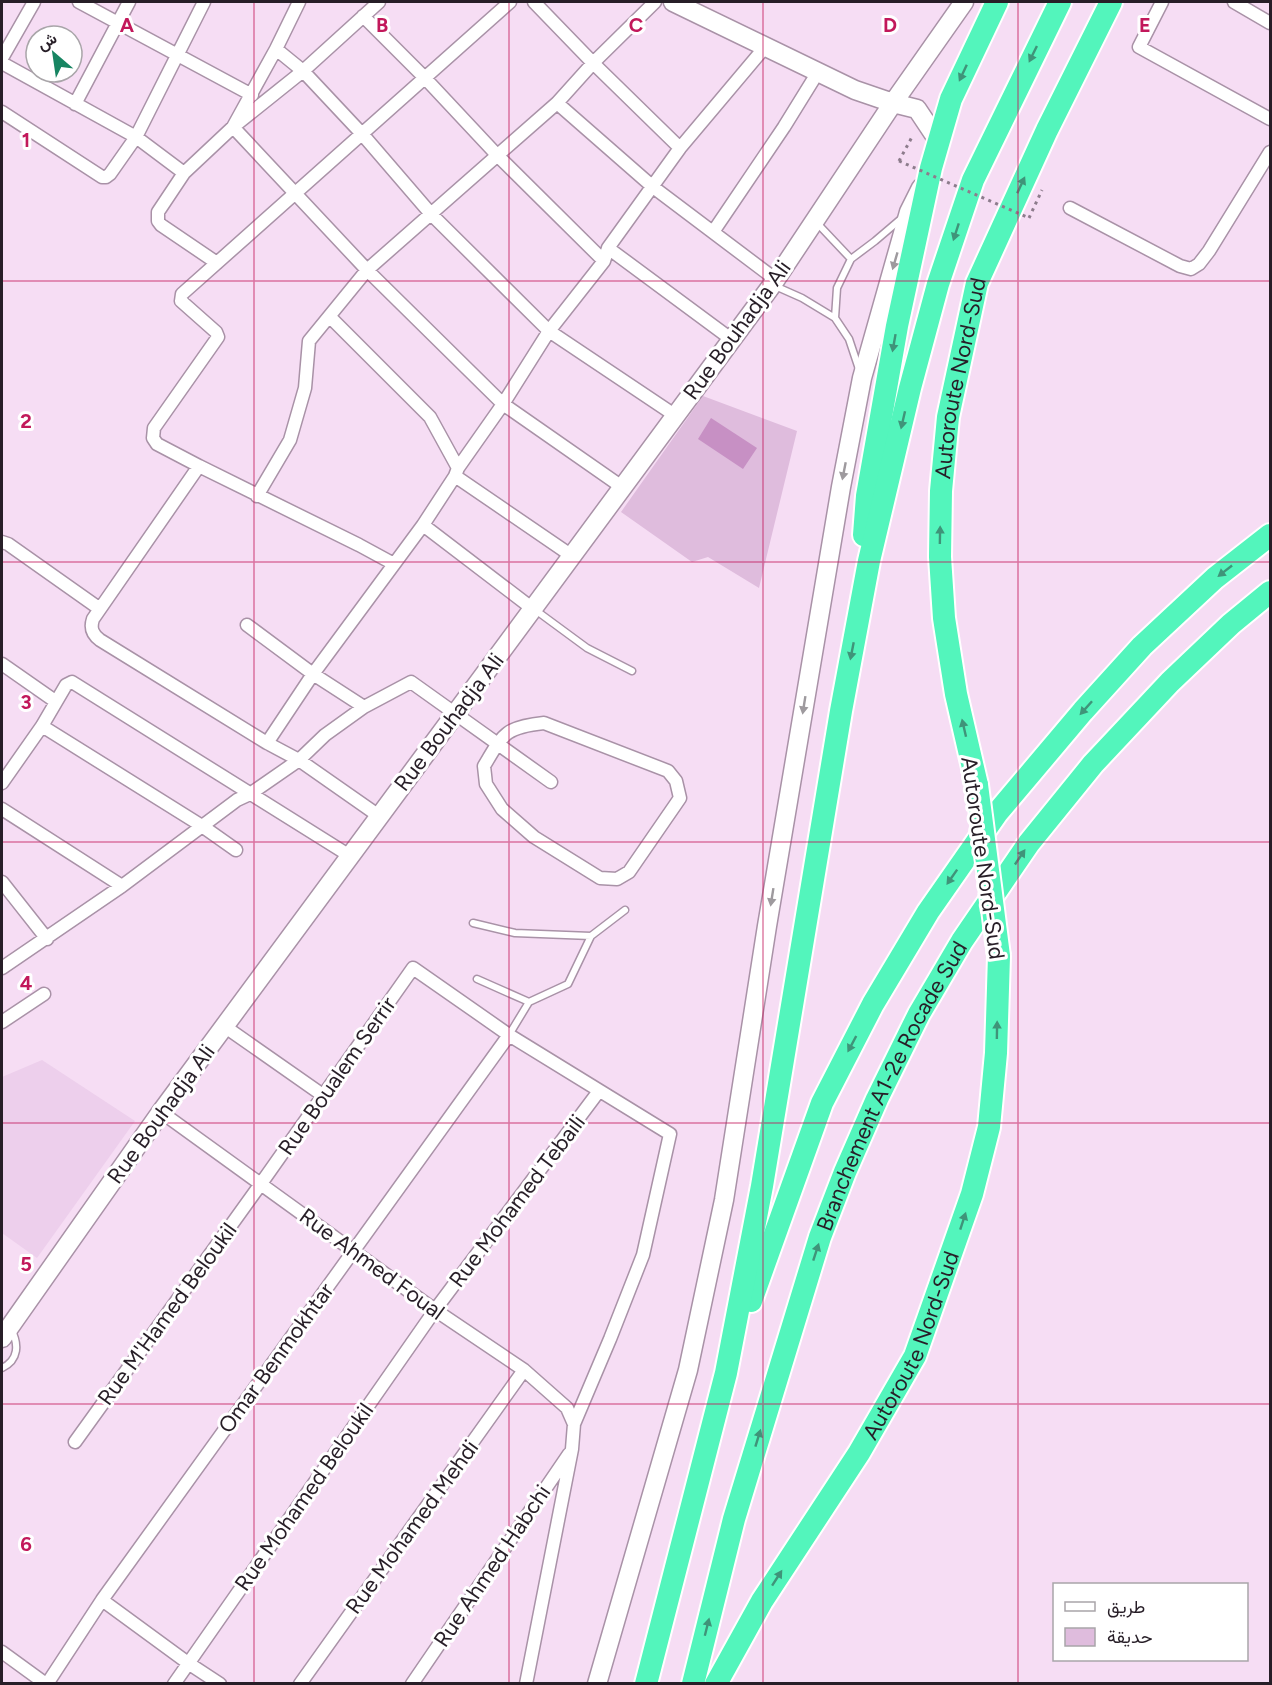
<svg xmlns="http://www.w3.org/2000/svg" width="1272" height="1685" font-family="Figtree,Vazirmatn,sans-serif">
	<style>
		.built { fill: #edcfec }
		.green { fill: #dfbcdd }
		.water { fill: #c790c4 }
		.lines { fill: none; stroke-linecap: round; stroke-linejoin: round }
		.lane-casing { stroke: #a992a7; stroke-width: 9 }
		.street-casing { stroke: #a992a7; stroke-width: 15 }
		.secondary-casing { stroke: #a992a7; stroke-width: 21 }
		.highway-casing { stroke: #fff; stroke-width: 26 }
		.path { stroke: #8d7c8c; stroke-width: 3; stroke-dasharray: 3 4.5; stroke-linecap: butt }
		.lane { stroke: #fff; stroke-width: 6 }
		.street { stroke: #fff; stroke-width: 12 }
		.secondary { stroke: #fff; stroke-width: 18 }
		.highway { stroke: #53f5bc; stroke-width: 22 }
		.highway-bridge-casing { stroke: #fff; stroke-width: 26; stroke-linecap: butt }
		.path-bridge { stroke: #8d7c8c; stroke-width: 3; stroke-dasharray: 3 4.5; stroke-linecap: butt }
		.highway-bridge { stroke: #53f5bc; stroke-width: 22 }
		.oneway { fill: #3f9479 }
		.oneway2 { fill: #9e9a9e }
		.grid { fill: none; stroke: #c2185b; stroke-width: 1.5; stroke-opacity: 0.55 }
		.labels { text-anchor: middle; dominant-baseline: central; stroke-width: 6; stroke-linejoin: round; paint-order: stroke }
		.street-label { font-size: 22px; fill: #271e27; stroke: #fff }
		.grid-label { font-size: 20px; text-anchor: middle; font-weight: bold; fill: #c2185b; stroke: #fff; stroke-width: 6; stroke-linejoin: round; paint-order: stroke }
	</style>
	<rect width="100%" height="100%" fill="#f6ddf4"/>
	<!-- built -->
	<path class="built" d="M42,1060L135,1121L37,1258L2,1233V1077Z"/>
	<!-- green -->
	<path class="green" d="M703,396L797,431L759,588L708,557L692,562L621,512Z"/>
	<!-- water -->
	<path class="water" d="M711,418L757,448L743,469L698,439Z"/>
	<g class="lines">
		<!-- lane casing -->
		<g class="lane-casing">
			<path id="lane" d="M817,223L851,259
				M775,286L802,298L835,318
				M859,369L849,339L835,318L837,288L851,259L875,241L902,218
				M534,609L587,648L632,671
				M473,923L515,933L591,936
				M477,979L529,1002L568,984L591,936L625,910
				M509,1035L529,1002
				M2,1368C19,1360 19,1344 11,1329"/>
		</g>
		<!-- street casing -->
		<g class="street-casing">
			<path id="street" d="M79,2L252,95
				M379,2L303,71L233,127L367,270L503,404L622,487
				M534,2L593,63L680,148
				M1162,2L1139,47L1270,119
				M1234,2L1270,23
				M363,16L424,77L497,155L604,261
				M276,49L303,71L363,135L431,214L549,331L676,416
				M2,58L34,2
				M2,63L136,137L184,173
				M557,103L653,187L775,279
				M75,104L129,2
				M2,112L102,177H106L110,174L136,137L204,2
				M1070,208L1180,266L1191,269L1199,264L1209,251L1270,152
				M713,232L784,127L818,72
				M608,248L731,339
				M217,263L161,225L158,221V212L184,173L233,127L276,49L299,2
				M330,317L430,417L458,468
				M199,466L359,545L394,564
				M455,476L572,556
				M257,496L290,440L305,388L309,341L367,270L557,103L593,63L655,2
				M423,525L533,609
				M2,542L8,544L100,609
				M247,625L313,674L364,707
				M2,664L55,701
				M544,723L668,771L676,781L680,798L629,872L617,879L600,878L534,837L502,809L486,784L484,766C503,734 505,727 544,723Z
				M42,726L202,826L236,850
				M267,743L313,674L423,525L455,476L458,468L503,404L549,331L604,261L608,248L680,148L765,47
				M2,783L42,726L66,685L72,682L350,856
				M2,809L122,886
				M379,816L299,760L267,743L100,640C92,634 90,628 93,619L199,466L157,444L153,438L154,428L218,337L216,332L181,301L182,294L510,2
				M2,882L47,939
				M2,968L122,886L237,800L250,794L299,760L325,735L364,707L411,682L551,782
				M2,1022L44,994
				M224,1026L324,1096
				M161,1112L435,1310L524,1370L567,1408L574,1424
				M75,1442L260,1185L413,968L509,1035L670,1134L643,1255L610,1339L574,1424L572,1449L526,1684
				M102,1600L188,1663L220,1684
				M2,1652L46,1684
				M47,1684L102,1600L509,1035
				M174,1684L435,1310L599,1091
				M300,1684L524,1370
				M412,1684L569,1454"/>
		</g>
		<!-- secondary casing -->
		<g class="secondary-casing">
			<path id="secondary" d="M673,2L855,90L893,103L917,109L939,142
				M2,1338L161,1112L772,285L893,103L964,2
				M597,1684L688,1370L724,1200L767,926L841,487L862,378L909,212L921,188"/>
		</g>
		<!-- highway casing -->
		<g class="highway-casing">
			<g id="highway">
				<path d="M864,535L867,496L897,326L931,168L951,99L997,2"/>
				<path id="s1" d="M977,785L956,694L944,618L940,557L941,491L948,417L977,283L1047,130L1111,2"/>
				<path d="M751,1301L822,1103L873,1004L928,912L997,813L1083,711L1142,646L1215,578L1270,535"/>
				<path d="M646,1684L726,1373L762,1186L841,711L869,561L910,388L938,284L973,180L1060,2"/>
				<path id="s2" d="M693,1684L734,1519L820,1237L845,1172L877,1099L919,1014L962,941L1029,843L1093,764L1170,682L1231,624L1270,592"/>
				<path id="s3" d="M716,1684L762,1601L859,1453L915,1356L972,1194L989,1127L996,1053L999,956"/>
			</g>
		</g>
		<!-- path -->
		<path class="path" d="M899,161L912,137
			M1029,218L1042,190"/>
		<!-- lane -->
		<use href="#lane" class="lane"/>
		<!-- street -->
		<use href="#street" class="street"/>
		<!-- secondary -->
		<use href="#secondary" class="secondary"/>
		<!-- highway -->
		<use href="#highway" class="highway"/>
		<!-- highway-bridge casing -->
		<g class="highway-bridge-casing">
			<path id="highway-bridge" d="M977,785L999,956"/>
		</g>
		<!-- path-bridge -->
		<path class="path-bridge" d="M899,161L1029,218"/>
		<!-- highway-bridge -->
		<use href="#highway-bridge" class="highway-bridge"/>
	</g>
	<!-- one-way arrows -->
	<defs><path id="oneway-solid" d="M-6-.8H1V-3.2L6.5 0L1 3.2V.8H-6Z" transform="scale(1.5)"/></defs>
	<g class="oneway">
		<use href="#oneway-solid" transform="translate(1033 54) rotate(116)"/>
		<use href="#oneway-solid" transform="translate(963 73) rotate(115)"/>
		<use href="#oneway-solid" transform="translate(1021 185) rotate(-65)"/>
		<use href="#oneway-solid" transform="translate(956 232) rotate(108)"/>
		<use href="#oneway-solid" transform="translate(894 343) rotate(100)"/>
		<use href="#oneway-solid" transform="translate(903 420) rotate(103)"/>
		<use href="#oneway-solid" transform="translate(940 535) rotate(-89)"/>
		<use href="#oneway-solid" transform="translate(1225 571) rotate(142)"/>
		<use href="#oneway-solid" transform="translate(852 651) rotate(101)"/>
		<use href="#oneway-solid" transform="translate(1086 708) rotate(132)"/>
		<use href="#oneway-solid" transform="translate(964 728) rotate(-103)"/>
		<use href="#oneway-solid" transform="translate(1020 857) rotate(-56)"/>
		<use href="#oneway-solid" transform="translate(952 877) rotate(125)"/>
		<use href="#oneway-solid" transform="translate(997 1030) rotate(-89)"/>
		<use href="#oneway-solid" transform="translate(852 1044) rotate(118)"/>
		<use href="#oneway-solid" transform="translate(963 1221) rotate(-72)"/>
		<use href="#oneway-solid" transform="translate(816 1252) rotate(-72)"/>
		<use href="#oneway-solid" transform="translate(758 1438) rotate(-73)"/>
		<use href="#oneway-solid" transform="translate(777 1578) rotate(-57)"/>
		<use href="#oneway-solid" transform="translate(707 1627) rotate(-76)"/>
	</g>
	<g class="oneway2">
		<use href="#oneway-solid" transform="translate(895 261) rotate(106)"/>
		<use href="#oneway-solid" transform="translate(844 471) rotate(101)"/>
		<use href="#oneway-solid" transform="translate(804 705) rotate(99)"/>
		<use href="#oneway-solid" transform="translate(772 897) rotate(99)"/>
	</g>
	<!-- grid -->
	<path class="grid" d="M254,2V1684M509,2V1684M763,2V1684M1018,2V1684M2,281H1270M2,562H1270M2,842H1270M2,1123H1270M2,1404H1270"/>
	<g class="labels">
		<!-- street labels -->
		<g class="street-label">
			<text transform="translate(737 330) rotate(-54)">Rue Bouhadja Ali</text>
			<text stroke="none"><textPath href="#s1" startOffset="412">Autoroute Nord-Sud</textPath></text>
			<text transform="translate(449 722) rotate(-53)">Rue Bouhadja Ali</text>
			<text transform="translate(983 858) rotate(82)">Autoroute Nord-Sud</text>
			<text transform="translate(337 1076) rotate(-55)">Rue Boualem Serrir</text>
			<text stroke="none"><textPath href="#s2" startOffset="632">Branchement A1-2e Rocade Sud</textPath></text>
			<text transform="translate(161 1114) rotate(-54)">Rue Bouhadja Ali</text>
			<text transform="translate(517 1201) rotate(-53)">Rue Mohamed Tebaili</text>
			<text transform="translate(372 1264) rotate(36)">Rue Ahmed Foual</text>
			<text transform="translate(167 1314) rotate(-54)">Rue M'Hamed Beloukil</text>
			<text stroke="none"><textPath href="#s3" startOffset="392">Autoroute Nord-Sud</textPath></text>
			<text transform="translate(276 1358) rotate(-54)">Omar Benmokhtar</text>
			<text transform="translate(304 1497) rotate(-55)">Rue Mohamed Beloukil</text>
			<text transform="translate(412 1527) rotate(-54)">Rue Mohamed Mehdi</text>
			<text transform="translate(492 1566) rotate(-56)">Rue Ahmed Habchi</text>
		</g>
	</g>
	<g class="grid-label">
		<text x="127" y="32">A</text>
		<text x="382" y="32">B</text>
		<text x="636" y="32">C</text>
		<text x="890" y="32">D</text>
		<text x="1145" y="32">E</text>
		<text x="26" y="147">1</text>
		<text x="26" y="428">2</text>
		<text x="26" y="709">3</text>
		<text x="26" y="990">4</text>
		<text x="26" y="1271">5</text>
		<text x="26" y="1551">6</text>
	</g>
	<!-- border -->
	<rect width="1272" height="1685" fill="none" stroke="#271e27" stroke-width="6"/>
	<!-- legend -->
	<rect x="1053" y="1583" width="195" height="78" fill="#ffffff" stroke="#a9a5a9" stroke-width="1.5"/>
	<rect x="1065" y="1602" width="30" height="9" fill="#ffffff" stroke="#a9a5a9" stroke-width="1.5"/>
	<text x="1107" y="1613" font-size="18" fill="#271e27">طريق</text>
	<rect x="1065" y="1628" width="30" height="18" fill="#dfbcdd" stroke="#a9a5a9" stroke-width="1.5"/>
	<text x="1107" y="1643" font-size="18" fill="#271e27">حديقة</text>
	<!-- north arrow -->
	<g transform="translate(54 54) rotate(331)"><circle r="28" fill="#ffffff" stroke="#a9a5a9" stroke-width="1.5"/>
	<path d="M0-4.5L10 22L0 15L-10 22Z" fill="#178562"/>
	<text y="-9" font-size="16" font-weight="bold" text-anchor="middle" fill="#271e27">ش</text>
	</g>
</svg>
